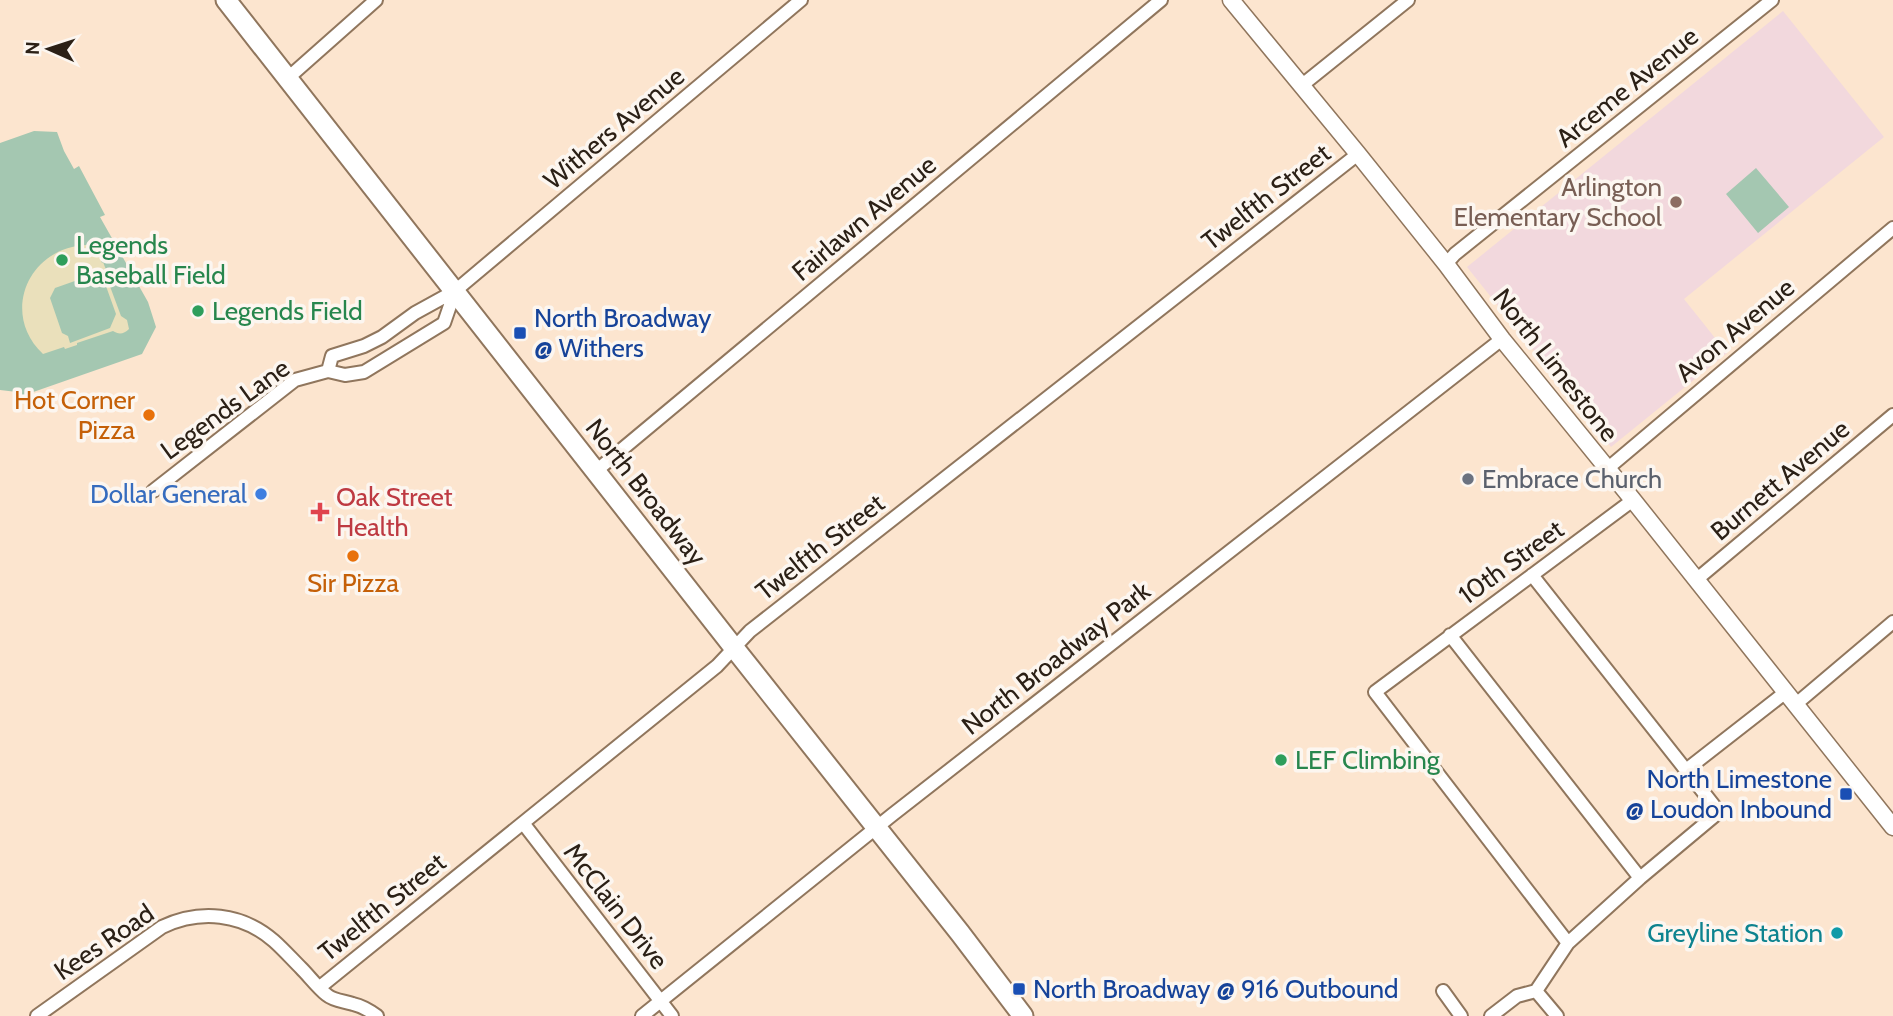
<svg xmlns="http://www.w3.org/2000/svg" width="1893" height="1016" font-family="Cabin,sans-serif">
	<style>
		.education { fill: #f2d8dd }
		.green { fill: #a4c7b1 }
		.sand { fill: #eae0bb; fill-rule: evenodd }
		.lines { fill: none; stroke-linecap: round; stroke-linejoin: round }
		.street-casing { stroke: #90765d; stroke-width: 16 }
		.secondary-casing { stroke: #90765d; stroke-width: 19 }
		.primary-casing { stroke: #90765d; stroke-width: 23 }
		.street { stroke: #fff; stroke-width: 12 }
		.secondary { stroke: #fff; stroke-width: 16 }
		.primary { stroke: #fff; stroke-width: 19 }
		.education-dot { fill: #8d6e63; stroke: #fcf6f0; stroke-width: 2.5 }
		.leisure-dot { fill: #2e9e5b; stroke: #fcf6f0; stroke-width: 2.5 }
		.transit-dot { fill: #1a4fb4; stroke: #fcf6f0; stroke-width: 2.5 }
		.food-dot { fill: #e8710a; stroke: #fcf6f0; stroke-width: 2.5 }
		.worship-dot { fill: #6b7280; stroke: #fcf6f0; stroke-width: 2.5 }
		.shop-dot { fill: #3f7fe0; stroke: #fcf6f0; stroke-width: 2.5 }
		.health-dot { fill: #e0444e; stroke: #fcf6f0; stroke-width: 2.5 }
		.culture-dot { fill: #0f9aa8; stroke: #fcf6f0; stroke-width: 2.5 }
		.labels { text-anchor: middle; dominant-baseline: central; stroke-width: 7; stroke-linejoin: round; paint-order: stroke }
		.street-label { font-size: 26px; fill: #2b2016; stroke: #fcf6f0 }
		.education-label { font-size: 26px; fill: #785e54; stroke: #fcf6f0; text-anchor: end }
		.leisure-label { font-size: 26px; fill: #27864d; stroke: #fcf6f0; text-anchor: start }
		.transit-label { font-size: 26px; fill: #164399; stroke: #fcf6f0; text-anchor: start }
		.food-label { font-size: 26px; fill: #c56008; stroke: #fcf6f0; text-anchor: end }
		.worship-label { font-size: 26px; fill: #5b616d; stroke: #fcf6f0; text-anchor: start }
		.shop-label { font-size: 26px; fill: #366cbe; stroke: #fcf6f0; text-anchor: end }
		.health-label { font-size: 26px; fill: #be3a42; stroke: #fcf6f0; text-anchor: start }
		.culture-label { font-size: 26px; fill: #0d838f; stroke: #fcf6f0; text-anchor: end }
	</style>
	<rect width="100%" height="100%" fill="#fce5cf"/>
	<!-- education -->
	<path class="education" d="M1783,11L1884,137L1684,299L1727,353L1611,447L1467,267Z"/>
	<!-- green -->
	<path class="green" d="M34,131L57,132L64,151L74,169L79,166L105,215L100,217L148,302L156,327L142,354L19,397L17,392L0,390V143Z
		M1756,168L1789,207L1758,233L1726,194Z"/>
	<!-- sand -->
	<path class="sand" d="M87,245C96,248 99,254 102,263L103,262L110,280L108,281L121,316L127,320L129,329C124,334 119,335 113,331L77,343V345L65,349L64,347L43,354C0,314 28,247 87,245ZM102,275L116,314L110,328L70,343L68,336L62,333L50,298L55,288L89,276L94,279Z"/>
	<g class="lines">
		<!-- street casing -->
		<g class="street-casing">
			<path id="street" d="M288,78L376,0
				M1301,86L1408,0
				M1446,264L1455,254L1772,0
				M328,371L332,356L364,346L382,337L415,313L455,291L801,0
				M1607,469L1893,228
				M596,471L1161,0
				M153,491L295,380L328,371L345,375L364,372L444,323L455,291
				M1532,575L1719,812L1640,878L1568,943L1375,692L1633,500
				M1696,580L1893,415
				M1450,635L1640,878
				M1796,704L1893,622
				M1686,770L1786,692
				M523,823L672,1016
				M320,987L717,666L750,631L1358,154
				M1443,991L1461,1016
				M1536,991L1557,1016
				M37,1016L162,927C200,909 242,913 274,941C283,949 292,959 301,968C309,976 318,988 327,995C334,1001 345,1001 353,1004C362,1006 369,1010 377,1016
				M642,1016L892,815L1502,339
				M1491,1016L1517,996L1536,991L1568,943"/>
		</g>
		<!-- secondary casing -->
		<g class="secondary-casing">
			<path id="secondary" d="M1231,0L1358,154L1446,264L1502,339L1633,500L1893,827"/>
		</g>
		<!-- primary casing -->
		<g class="primary-casing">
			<path id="primary" d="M226,0L735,649L960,933L1023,1016"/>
		</g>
		<!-- street -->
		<use href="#street" class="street"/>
		<!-- secondary -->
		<use href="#secondary" class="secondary"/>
		<!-- primary -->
		<use href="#primary" class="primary"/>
	</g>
	<!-- markers -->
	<circle class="education-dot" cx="1676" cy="202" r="7"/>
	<g class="leisure-dot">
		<circle cx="62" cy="260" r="7"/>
		<circle cx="198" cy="311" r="7"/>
		<circle cx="1281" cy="760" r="7"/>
	</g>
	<g class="transit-dot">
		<rect x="513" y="326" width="14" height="14" rx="3.5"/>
		<rect x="1839" y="787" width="14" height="14" rx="3.5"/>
		<rect x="1012" y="982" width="14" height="14" rx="3.5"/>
	</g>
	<g class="food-dot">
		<circle cx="149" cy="415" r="7"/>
		<circle cx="353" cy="556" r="7"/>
	</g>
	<circle class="worship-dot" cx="1468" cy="479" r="7"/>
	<circle class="shop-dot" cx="261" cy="494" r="7"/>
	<path class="health-dot" d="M316.5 501.5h7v7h7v7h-7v7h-7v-7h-7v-7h7z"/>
	<circle class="culture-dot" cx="1837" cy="933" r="7"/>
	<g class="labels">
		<!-- street labels -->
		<g class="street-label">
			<text transform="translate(1627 87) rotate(-39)">Arceme Avenue</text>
			<text transform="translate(614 128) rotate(-40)">Withers Avenue</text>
			<text transform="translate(1266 197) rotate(-38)">Twelfth Street</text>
			<text transform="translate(864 218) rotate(-40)">Fairlawn Avenue</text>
			<text transform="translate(1735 330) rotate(-40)">Avon Avenue</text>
			<text transform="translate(1556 365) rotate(52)">North Limestone</text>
			<text transform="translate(225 409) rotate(-36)">Legends Lane</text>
			<text transform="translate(1780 480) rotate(-40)">Burnett Avenue</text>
			<text transform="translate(646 492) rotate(52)">North Broadway</text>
			<text transform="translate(820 547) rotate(-38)">Twelfth Street</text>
			<text transform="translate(1511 562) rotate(-36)">10th Street</text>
			<text transform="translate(1056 658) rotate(-38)">North Broadway Park</text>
			<text transform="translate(616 906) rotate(52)">McClain Drive</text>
			<text transform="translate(382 907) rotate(-39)">Twelfth Street</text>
			<text transform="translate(104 942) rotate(-34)">Kees Road</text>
		</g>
		<!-- education labels -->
		<g class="education-label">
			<text x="1662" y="187">Arlington<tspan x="1662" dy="30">Elementary School</tspan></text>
		</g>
		<!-- leisure labels -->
		<g class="leisure-label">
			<text x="76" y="245">Legends<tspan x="76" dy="30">Baseball Field</tspan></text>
			<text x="212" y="311">Legends Field</text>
			<text x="1295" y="760">LEF Climbing</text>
		</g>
		<!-- transit labels -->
		<g class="transit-label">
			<text x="534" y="318">North Broadway<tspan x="534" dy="30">@ Withers</tspan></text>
			<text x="1832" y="779" text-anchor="end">North Limestone<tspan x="1832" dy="30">@ Loudon Inbound</tspan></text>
			<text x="1033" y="989">North Broadway @ 916 Outbound</text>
		</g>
		<!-- food labels -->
		<g class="food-label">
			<text x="135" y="400">Hot Corner<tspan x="135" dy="30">Pizza</tspan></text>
			<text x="353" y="583" text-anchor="middle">Sir Pizza</text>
		</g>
		<!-- worship labels -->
		<g class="worship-label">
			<text x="1482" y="479">Embrace Church</text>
		</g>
		<!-- shop labels -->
		<g class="shop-label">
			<text x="247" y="494">Dollar General</text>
		</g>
		<!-- health labels -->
		<g class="health-label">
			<text x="336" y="497">Oak Street<tspan x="336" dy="30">Health</tspan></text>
		</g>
		<!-- culture labels -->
		<g class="culture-label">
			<text x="1823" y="933">Greyline Station</text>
		</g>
	</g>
	<!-- north arrow -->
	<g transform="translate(49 49) rotate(273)" stroke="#fcf6f0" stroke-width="5" paint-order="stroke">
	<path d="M0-5L12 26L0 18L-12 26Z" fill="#2b2016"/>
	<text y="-10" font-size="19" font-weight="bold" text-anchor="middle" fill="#2b2016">N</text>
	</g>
</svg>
